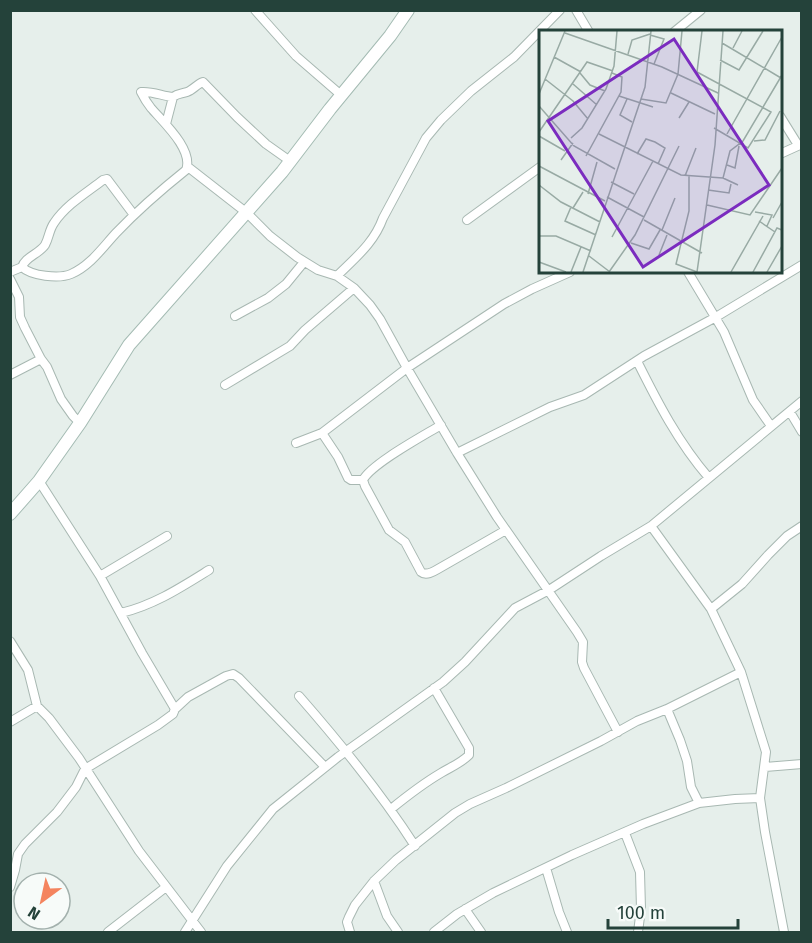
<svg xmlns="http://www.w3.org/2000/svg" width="812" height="943" font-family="'Fira Sans',sans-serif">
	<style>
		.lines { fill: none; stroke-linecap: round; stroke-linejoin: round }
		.street-casing { stroke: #a8b8b2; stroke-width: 10 }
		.secondary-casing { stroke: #a4bbb3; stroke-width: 14 }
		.street { stroke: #fff; stroke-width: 8 }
		.secondary { stroke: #fff; stroke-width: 12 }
		.inset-road { fill: none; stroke: #98aaa4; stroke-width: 1.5 }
		.view { fill: #7b2cbf; fill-opacity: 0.15; stroke: #7b2cbf; stroke-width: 3 }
		.inset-edge { fill: none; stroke: #24423a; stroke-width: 3 }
	</style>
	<rect width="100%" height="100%" fill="#e6efeb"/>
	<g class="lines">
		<!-- street casing -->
		<g class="street-casing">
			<path id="street" d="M255,10L296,56L341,95
				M576,10L589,32
				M674,32L701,10
				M780,116L798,145
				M166,124L173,97C178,93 181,94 187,92C193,90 197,84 203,82L237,117L266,144L290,161
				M780,154L802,144
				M188,167L247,213L270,236L297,257L318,270L337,276L354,288L370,305L380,319L407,368L457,453L497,517L577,632L583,642L582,662L584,668L618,732
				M467,220L540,167
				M22,267C25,257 39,254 45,245C49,238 49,230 54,223C66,205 86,193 103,180L107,179L134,215
				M10,272L22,267C31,276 59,279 71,274C90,266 103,247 116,233C138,210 161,190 186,170C194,150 163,122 151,108C147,103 144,98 141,92C153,91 162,96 173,97
				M688,272L724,332L753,400L771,426
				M337,276C356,257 374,243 383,218L426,138L441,120L471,91L514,57L560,10
				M10,279L19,297L20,317L25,328L41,359L47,367L61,399L73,416L80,423
				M235,316L268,298L286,284L304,262
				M637,361C658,403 678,442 709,478
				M10,375L41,359
				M225,385L290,346L305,330L354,288
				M790,412L802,432
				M441,425C423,436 371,464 363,480L365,486L389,530L405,542L421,572C426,576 433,572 438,569L506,530
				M322,433L338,457L348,478L351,480H363
				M296,443L322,433L407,368L504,304L532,289L570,272
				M457,453L550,407L584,395L644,356L716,317L802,265
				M39,481L100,576L142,653L175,709
				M651,526L711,609L741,672L766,752L760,798L765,832L784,932
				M100,576L167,536
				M711,609L742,584L768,555L787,536L802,526
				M121,613C154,605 180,588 209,570
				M10,641L28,670L37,706L49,718L79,758L139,851L201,932
				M299,696C341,744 381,793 415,846
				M667,709L680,740L687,761L691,787L699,803
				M10,722L37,706
				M765,767L802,764
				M391,809C407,796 424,783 441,773C451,767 461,763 469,755V748L434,688
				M625,833L640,872L641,909L638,932
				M546,868L559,912L567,932
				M374,881L387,916L398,932
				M10,887L15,870L18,854L25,844L57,812L76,787L85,769L158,725L173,714L175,709L188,697L226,676L233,674L239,678L325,767
				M465,909L481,932
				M108,932L166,887
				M185,932L227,866L273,809L338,757L443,682L465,662L515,608L549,590L601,556L651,526L802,401
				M350,932L347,922L349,917L355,905L374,881L396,860L455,813L470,804L506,788L601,741L637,721L667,709L741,672
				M434,932L457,914L493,893L572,855L643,824L699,803L735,799L760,798"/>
		</g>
		<!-- secondary casing -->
		<g class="secondary-casing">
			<path id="secondary" d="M10,514L39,481L80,423L129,345L282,172L330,109L390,36L408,10"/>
		</g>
		<!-- street -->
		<use href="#street" class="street"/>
		<!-- secondary -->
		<use href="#secondary" class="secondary"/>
	</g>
	<!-- overview -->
	<g transform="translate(539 30)">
		<rect width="243" height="243" fill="#e6efeb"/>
		<path class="inset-road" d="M163,1L158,42L232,82L209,118L175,98M26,3L123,37L179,63M111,5L125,9L115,34M183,13L242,48M194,18L203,1M89,24L93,10L111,4M15,27L42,42M181,30L200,40L224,1M41,43L51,55L66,61M6,49L34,71L49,89M34,54L58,75M132,63L176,84M0,64L26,1M80,66L114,77M88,69L81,85L93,92M102,69L127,73L139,44L143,1M0,76L35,116L76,139M140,88L150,72M0,102L48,32L74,41M60,104L142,145L184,148M188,104L243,7M0,106L26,121M32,108L43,98L67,59L75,36L78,1M215,111L226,110L241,81M98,124L107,109L116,112L126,118L119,134M47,126L82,62L83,47L73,43M22,130L34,113M188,135L196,138L200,116M0,136L66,171M146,146L157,118M150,146V181L137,234L158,242M72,152L95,164M0,155L22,172L61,192M199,155L184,148L191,121L204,111L243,45M169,160L190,163L192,154M49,164L58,132M68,167L105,187M168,175L211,185L243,138M32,177L26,191L57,205M34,178L44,162M216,182L233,185L228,196M234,188L243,172M105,190L163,223M220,191L236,202M123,200L136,168M0,206H17L52,221M73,207L114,131M92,213L110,219L121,200M120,225L128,205M50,226L71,242M0,232L27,242M32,242L42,217M44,242L106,57L112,1M70,242L96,205L140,116M158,242L176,115L184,1M192,242L224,186M214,242L238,198L243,200M228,242L243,216"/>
		<path class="view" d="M135,9L230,155L104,237L9,91Z"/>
		<rect width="243" height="243" class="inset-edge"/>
	</g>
	<!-- border -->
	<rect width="812" height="943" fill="none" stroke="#24423a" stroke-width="24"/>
	<!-- north arrow -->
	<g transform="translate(42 901) rotate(213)"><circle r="28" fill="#f7fbf9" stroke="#a3b1ad" stroke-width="1.5"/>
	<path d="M0-4.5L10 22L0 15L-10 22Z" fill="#f4845f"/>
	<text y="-9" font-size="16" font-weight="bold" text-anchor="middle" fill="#24423a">N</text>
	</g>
	<!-- scale -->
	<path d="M608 919v9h130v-9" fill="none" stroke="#24423a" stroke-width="3"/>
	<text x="617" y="919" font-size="18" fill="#24423a" stroke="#f7fbf9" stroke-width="4.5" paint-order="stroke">100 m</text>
</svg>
